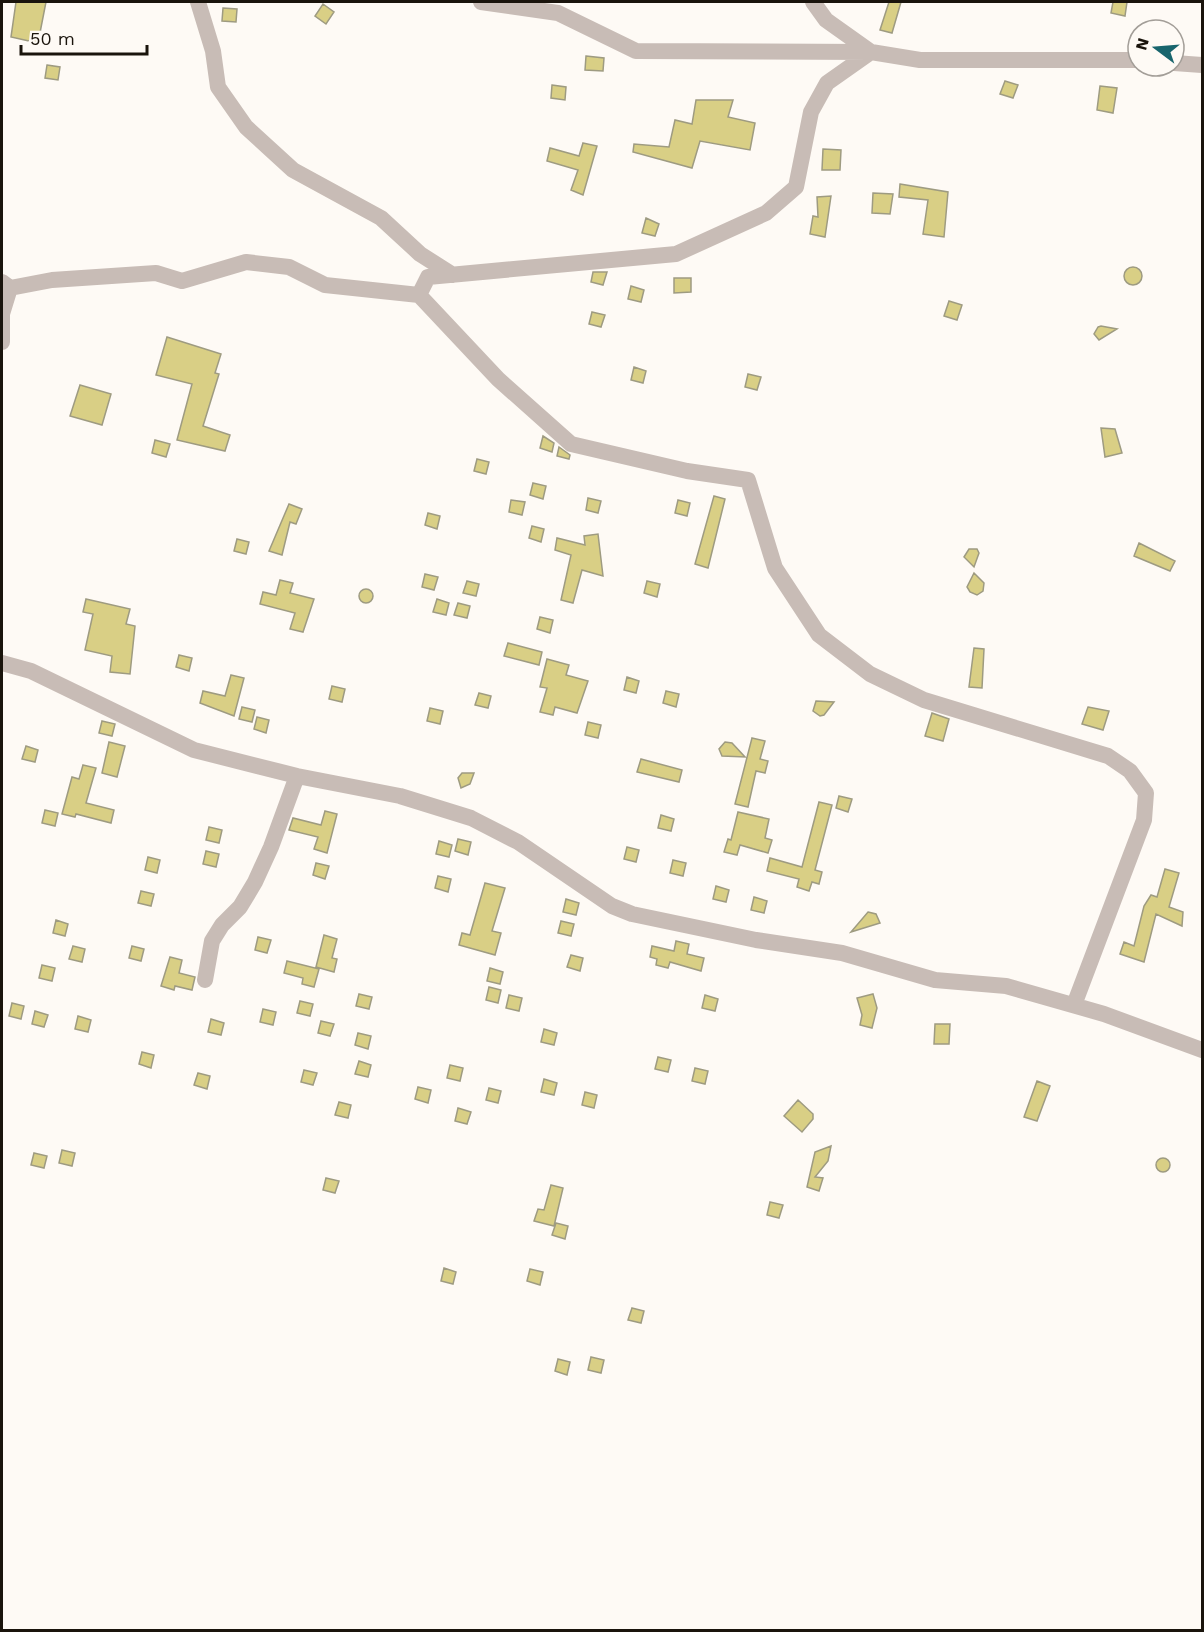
<svg xmlns="http://www.w3.org/2000/svg" width="1204" height="1632" font-family="'Work Sans',sans-serif">
	<style>
		.building { fill: #d9cf85; stroke: #9e9b81; stroke-width: 1.5 }
		.lines { fill: none; stroke-linecap: round; stroke-linejoin: round }
		.minor { stroke: #c8bcb6; stroke-width: 16 }
	</style>
	<rect width="100%" height="100%" fill="#fefaf5"/>
	<!-- building -->
	<path class="building" d="M16,2H46L38,43L11,37Z
		M889,2H901L892,33L880,30Z
		M1113,2H1127L1125,16L1111,13Z
		M323,4L334,12L326,24L315,16Z
		M223,8L237,9L236,22L222,21Z
		M586,56L604,58L603,71L585,70Z
		M47,65L60,67L58,80L45,78Z
		M1005,81L1018,85L1013,98L1000,94Z
		M552,85L566,87L565,100L551,98Z
		M1100,86L1117,88L1113,113L1097,110Z
		M696,100H733L728,117L755,123L750,150L700,141L692,168L633,152L634,144L669,147L675,120L692,124Z
		M583,143L597,146L583,195L571,190L578,170L547,161L550,148L579,156Z
		M823,149L841,150L840,170H822Z
		M900,184L948,192L944,237L923,234L928,200L899,197Z
		M873,193L893,194L890,214L872,213Z
		M831,196L825,237L810,234L813,216L818,217L817,197Z
		M646,218L659,224L655,236L642,233Z
		M1124 276a9 9 0 1 1 18 0a9 9 0 1 1-18 0Z
		M593,272H607L603,285L591,282Z
		M674,278H691V292L674,293Z
		M631,286L644,290L641,302L628,299Z
		M949,301L962,305L957,320L944,316Z
		M592,312L605,315L601,327L589,324Z
		M1098,327L1101,326L1117,329L1099,340L1094,334Z
		M167,337L221,354L215,373L219,374L203,426L230,435L225,451L177,440L192,384L156,375Z
		M634,367L646,371L643,383L631,380Z
		M748,374L761,377L757,390L745,387Z
		M80,385L111,394L102,425L70,416Z
		M1101,428L1115,429L1122,453L1105,457Z
		M543,436L554,443L552,452L540,448Z
		M155,440L170,444L166,457L152,453Z
		M559,447L570,455L569,459L557,456Z
		M477,459L489,462L486,474L474,471Z
		M533,483L546,486L543,499L530,495Z
		M714,496L725,499L708,568L695,564Z
		M588,498L601,501L598,513L586,510Z
		M511,500L525,502L522,515L509,512Z
		M678,500L690,503L687,516L675,513Z
		M289,504L302,509L296,524L290,522L282,555L269,551Z
		M428,513L440,516L437,529L425,525Z
		M532,526L544,529L541,542L529,538Z
		M598,534L603,576L582,570L573,603L561,600L571,555L555,550L557,538L585,545L584,536Z
		M237,539L249,542L246,554L234,551Z
		M1139,543L1175,561L1170,571L1134,556Z
		M969,549H977L979,553L974,567L964,557Z
		M974,573L984,583L983,591L977,595L970,592L967,587Z
		M425,574L438,577L434,590L422,587Z
		M280,580L293,583L290,593L314,599L303,632L290,629L295,613L260,604L263,592L276,595Z
		M467,581L479,584L476,596L463,593Z
		M647,581L660,584L657,597L644,593Z
		M359 596a7 7 0 1 1 14 0a7 7 0 1 1-14 0Z
		M86,599L130,609L126,624L135,626L130,674L110,672L112,656L85,650L93,614L83,612Z
		M437,599L449,603L446,615L433,612Z
		M458,603L470,606L467,618L454,615Z
		M540,617L553,620L550,633L537,629Z
		M508,643L542,652L539,665L504,656Z
		M974,648L984,649L982,688L969,687Z
		M179,655L192,658L189,671L176,667Z
		M547,659L569,665L566,675L588,681L577,713L555,707L553,715L540,712L547,688L540,687Z
		M231,675L244,678L234,716L200,703L203,691L225,696Z
		M627,677L639,681L636,693L624,690Z
		M332,686L345,689L342,702L329,699Z
		M666,691L679,694L676,707L663,703Z
		M479,693L491,696L488,708L475,705Z
		M816,701L834,702L824,715L820,716L813,711Z
		M242,707L255,710L252,722L239,719Z
		M1088,707L1109,711L1103,730L1082,724Z
		M430,708L443,711L440,724L427,721Z
		M932,713L949,719L943,741L925,736Z
		M257,717L269,720L266,733L254,729Z
		M102,721L115,724L112,736L99,733Z
		M588,722L601,725L598,738L585,735Z
		M752,738L765,741L760,759L768,761L765,773L756,771L748,807L735,804Z
		M109,742L125,746L117,777L102,773Z
		M725,742L732,743L745,757L722,756L719,749Z
		M26,746L38,750L35,762L22,759Z
		M641,759L682,770L679,782L637,772Z
		M83,765L96,768L86,803L114,810L111,823L76,814L75,817L62,814L72,777L79,779Z
		M462,773H474L470,784L461,788L458,778Z
		M839,796L852,799L848,812L836,808Z
		M819,802L832,805L815,870L822,872L819,884L812,882L809,891L797,887L799,879L767,871L770,858L802,867Z
		M45,810L58,813L55,826L42,823Z
		M325,811L337,814L327,853L314,849L318,837L289,830L293,818L321,825Z
		M738,812L769,819L765,838L772,840L768,853L740,845L737,855L724,852L728,839L731,840Z
		M661,815L674,819L671,831L658,828Z
		M209,827L222,830L219,843L206,840Z
		M458,839L471,842L468,855L455,851Z
		M439,841L452,845L449,857L436,854Z
		M627,847L639,850L636,862L624,859Z
		M206,851L219,854L216,867L203,864Z
		M148,857L160,860L157,873L145,870Z
		M673,860L686,863L683,876L670,873Z
		M316,863L329,866L325,879L313,875Z
		M1165,869L1179,873L1169,907L1183,912L1182,926L1156,914L1144,962L1120,954L1124,942L1134,946L1144,906L1151,895L1157,897Z
		M438,876L451,879L448,892L435,888Z
		M485,883L505,888L492,931L501,933L495,955L459,945L462,933L470,935Z
		M716,886L729,890L726,902L713,899Z
		M141,891L154,894L151,906L138,903Z
		M754,897L767,901L764,913L751,910Z
		M566,899L579,903L576,915L563,912Z
		M868,912L876,914L880,923L851,932Z
		M56,920L68,924L65,936L53,933Z
		M561,921L574,924L571,936L558,933Z
		M324,935L337,939L332,958L337,959L334,972L316,967Z
		M258,937L271,940L267,953L255,950Z
		M676,941L689,944L687,954L704,958L701,971L670,962L668,968L656,965L657,959L650,957L652,946L674,951Z
		M73,946L85,949L82,962L69,959Z
		M132,946L144,949L141,961L129,958Z
		M571,955L583,958L580,971L567,967Z
		M170,957L182,960L179,973L195,977L192,990L175,986L174,990L161,986Z
		M287,961L319,969L314,987L302,984L303,978L284,973Z
		M42,965L55,968L52,981L39,978Z
		M490,968L503,972L500,984L487,981Z
		M489,987L501,990L498,1003L486,1000Z
		M359,994L372,997L369,1009L356,1006Z
		M873,994L877,1008L872,1028L860,1025L862,1015L857,998Z
		M509,995L522,998L519,1011L506,1008Z
		M705,995L718,999L715,1011L702,1008Z
		M300,1001L313,1004L310,1016L297,1013Z
		M12,1003L24,1006L21,1019L9,1016Z
		M263,1009L276,1012L273,1025L260,1022Z
		M35,1011L48,1015L44,1027L32,1024Z
		M78,1016L91,1020L88,1032L75,1029Z
		M211,1019L224,1023L221,1035L208,1032Z
		M321,1021L334,1024L330,1036L318,1033Z
		M935,1024H950L949,1044H934Z
		M544,1029L557,1033L554,1045L541,1042Z
		M358,1033L371,1036L368,1049L355,1045Z
		M142,1052L154,1055L151,1068L139,1064Z
		M658,1057L671,1060L668,1072L655,1069Z
		M359,1061L371,1065L368,1077L355,1074Z
		M450,1065L463,1068L460,1081L447,1078Z
		M695,1068L708,1071L705,1084L692,1081Z
		M304,1070L317,1073L313,1085L301,1082Z
		M198,1073L210,1076L207,1089L194,1085Z
		M544,1079L557,1083L554,1095L541,1092Z
		M1037,1081L1050,1086L1037,1121L1024,1117Z
		M418,1087L431,1090L428,1103L415,1099Z
		M489,1088L501,1091L498,1103L486,1100Z
		M585,1092L597,1095L594,1108L582,1105Z
		M798,1100L813,1114V1119L802,1132L784,1116Z
		M339,1102L351,1105L348,1118L335,1115Z
		M458,1108L471,1112L467,1124L455,1121Z
		M831,1146L828,1161L815,1177L823,1178L819,1191L807,1187L815,1152Z
		M62,1150L75,1153L72,1166L59,1163Z
		M34,1153L47,1156L44,1168L31,1165Z
		M1156 1165a7 7 0 1 1 14 0a7 7 0 1 1-14 0Z
		M326,1178L339,1181L335,1193L323,1190Z
		M551,1185L563,1188L554,1226L534,1221L538,1209L544,1210Z
		M770,1202L783,1205L779,1218L767,1215Z
		M556,1223L568,1226L565,1239L552,1235Z
		M444,1268L456,1272L453,1284L441,1281Z
		M530,1269L543,1272L540,1285L527,1281Z
		M632,1308L644,1311L641,1323L628,1320Z
		M591,1357L604,1360L601,1373L588,1370Z
		M558,1359L570,1362L567,1375L555,1371Z"/>
	<g class="lines">
		<!-- minor -->
		<path class="minor" d="M198,2L213,51L218,87L246,127L293,170L381,218L420,254L453,275
			M481,2L558,13L636,51L871,52
			M813,2L826,20L871,52L920,60H1138
			M1174,63L1202,65
			M2,282L10,288L52,280L156,273L182,281L246,262L289,267L325,285L419,295L428,277L676,254L766,213L796,187L811,112L827,83L871,52
			M419,295L498,379L571,444L687,471L748,480L775,568L819,635L870,674L924,700L1108,756L1130,771L1146,793L1144,820L1074,1005
			M2,342V314L10,288
			M2,663L31,671L194,750L297,776L400,796L471,818L518,842L612,906L632,914L756,940L842,953L935,980L1006,986L1104,1014L1202,1050
			M205,980L212,941L222,925L240,907L255,882L271,847L297,776"/>
	</g>
	<!-- border -->
	<rect width="1204" height="1632" fill="none" stroke="#1a140c" stroke-width="6"/>
	<!-- north arrow -->
	<g transform="translate(1156 48) rotate(286)"><circle r="28" fill="#fefaf5" stroke="#a39e98" stroke-width="1.5"/>
	<path d="M0-4.5L10 22L0 15L-10 22Z" fill="#18656d"/>
	<text y="-9" font-size="16" font-weight="bold" text-anchor="middle" fill="#1a140c">N</text>
	</g>
	<!-- scale -->
	<path d="M21 45v9h126v-9" fill="none" stroke="#1a140c" stroke-width="3"/>
	<text x="30" y="45" font-size="18" fill="#1a140c" stroke="#fefaf5" stroke-width="4.5" paint-order="stroke">50 m</text>
</svg>
